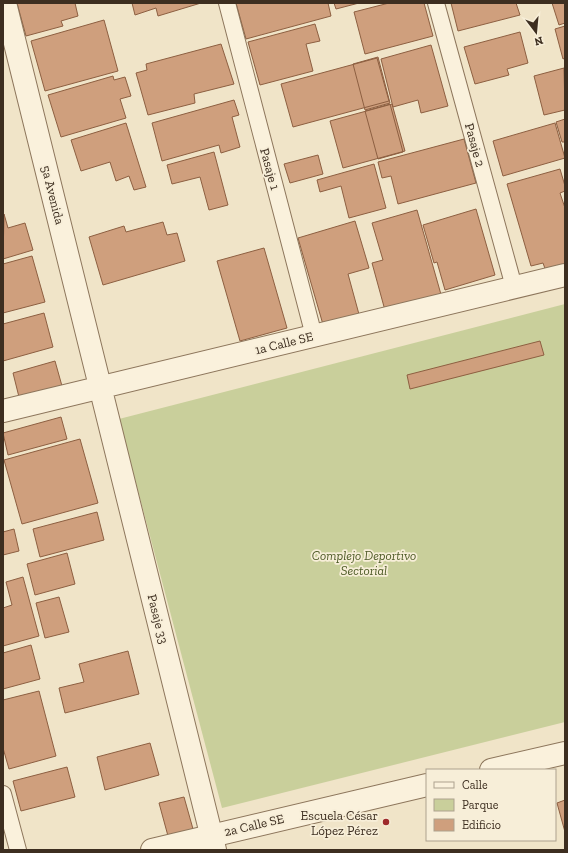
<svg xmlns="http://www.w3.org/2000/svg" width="568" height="853" font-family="'Zilla Slab',serif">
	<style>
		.green { fill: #c9cf9b }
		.building { fill: #cf9f7d; stroke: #8d5f41 }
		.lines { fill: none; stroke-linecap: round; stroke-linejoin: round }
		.service-casing { stroke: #8d765c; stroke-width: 18 }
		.minor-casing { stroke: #8d765c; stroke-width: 24 }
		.tertiary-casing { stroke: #8d765c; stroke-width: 24 }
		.service { stroke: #faf1dc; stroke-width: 16 }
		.minor { stroke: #faf1dc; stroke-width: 22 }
		.tertiary { stroke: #faf1dc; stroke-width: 22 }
		.poi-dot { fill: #9e2a2b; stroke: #f7eed8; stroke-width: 1.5 }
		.labels { text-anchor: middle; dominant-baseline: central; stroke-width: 3.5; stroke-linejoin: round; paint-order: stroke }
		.street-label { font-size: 13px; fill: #3d2e20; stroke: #f7eed8 }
		.park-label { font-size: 13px; font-style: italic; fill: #4d5a26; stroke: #f7eed8 }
		.poi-label { font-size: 13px; fill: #3d2e20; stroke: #f7eed8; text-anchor: end }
	</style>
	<rect width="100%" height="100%" fill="#f0e4c8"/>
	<!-- green -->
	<path class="green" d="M565,304V722L222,808L119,419Z"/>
	<!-- building -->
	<path class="building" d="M17,3H75L78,16L61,21L63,26L26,36Z
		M132,3H201L158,16L156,8L135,15Z
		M236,3H328L331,16L246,39Z
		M334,3H359L336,9Z
		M389,3H424L433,36L365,54L354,12Z
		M451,3H516L520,15L458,31Z
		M552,3H565V23L559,25Z
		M104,20L118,71L45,91L31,41Z
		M315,24L320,41L306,44L313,71L260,85L248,42Z
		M565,26V58L563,59L555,29Z
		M520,32L528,63L507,69L509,75L475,84L464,47Z
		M221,44L234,84L194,94L195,103L148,115L136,73L147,70L146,64Z
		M431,45L448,106L421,113L418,100L393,107L381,59Z
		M378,57L390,103L365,110L353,64Z
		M377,58L389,101L293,127L281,84Z
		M564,68L565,110L544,115L534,76Z
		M113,76L114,80L125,77L131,96L120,99L126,118L61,137L48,95Z
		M234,100L239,115L232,117L240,147L221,153L219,145L162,161L152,123Z
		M390,104L403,152L378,159L365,111Z
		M392,104L405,151L343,168L330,121Z
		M565,119V142H562L556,122Z
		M126,123L146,187L134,190L129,176L116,181L110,162L81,171L71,140Z
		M555,123L565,158L503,176L493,141Z
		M464,139L476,183L398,204L391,176L382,178L378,162Z
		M214,152L228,205L209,210L200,177L172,184L167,165Z
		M318,155L323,174L290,183L284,164Z
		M374,164L386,208L349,218L341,186L320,192L317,180Z
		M560,169L565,186V191L560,193L565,208V269L547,274L543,263L531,266L507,184Z
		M476,209L495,275L445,290L437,262L434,263L423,225Z
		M417,210L442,298L386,314L372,263L383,260L372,223Z
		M4,214L8,228L25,223L33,250L3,259Z
		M355,221L369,268L348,274L360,318L324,328L298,238Z
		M163,222L167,235L177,233L185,261L103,285L89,237L124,226L126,232Z
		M264,248L287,328L240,341L217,261Z
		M32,256L45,302L3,313V264Z
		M44,313L53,347L3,361V324Z
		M540,341L544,355L410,389L407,375Z
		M55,361L62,386L19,397L13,373Z
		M61,417L67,439L8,455L3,433Z
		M80,439L98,503L22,524L4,460Z
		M97,512L104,540L40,557L33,529Z
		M14,529L19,551L3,555V532Z
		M67,553L75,584L35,595L27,564Z
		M23,577L39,636L3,646V608L12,605L6,582Z
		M59,597L69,632L45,638L36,603Z
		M31,645L40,679L3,689V653Z
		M128,651L139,694L65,713L59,688L84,682L79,664Z
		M39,691L56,756L9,769L3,748V700Z
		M150,743L159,775L105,790L97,757Z
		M67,767L75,797L21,811L13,781Z
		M184,797L193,829L168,836L159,803Z
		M565,800V832L557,803Z"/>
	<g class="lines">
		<!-- service casing -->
		<g class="service-casing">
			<path id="service" d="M227,3L314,336
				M436,3L514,287
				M3,794L18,850"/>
		</g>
		<!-- minor casing -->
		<g class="minor-casing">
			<path id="minor" d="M5,3L215,850
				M3,411L565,275"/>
		</g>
		<!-- tertiary casing -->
		<g class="tertiary-casing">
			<path id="tertiary" d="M491,770L565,753
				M152,850L427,785"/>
		</g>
		<!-- service -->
		<use href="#service" class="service"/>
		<!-- minor -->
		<use href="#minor" class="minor"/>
		<!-- tertiary -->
		<use href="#tertiary" class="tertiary"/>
	</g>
	<!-- markers -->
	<circle class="poi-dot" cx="386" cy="822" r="4"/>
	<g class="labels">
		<!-- street labels -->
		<g class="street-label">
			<text transform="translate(475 145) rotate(75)">Pasaje 2</text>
			<text transform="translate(270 169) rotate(75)">Pasaje 1</text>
			<text transform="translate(53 195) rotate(76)">5a Avenida</text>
			<text transform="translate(284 343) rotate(-14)">1a Calle SE</text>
			<text transform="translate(158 619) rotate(76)">Pasaje 33</text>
			<text transform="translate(254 825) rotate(-13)">2a Calle SE</text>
		</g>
		<!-- park labels -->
		<g class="park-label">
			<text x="364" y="555">Complejo Deportivo<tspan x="364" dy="15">Sectorial</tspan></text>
		</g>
		<!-- poi labels -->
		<g class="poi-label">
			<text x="378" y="815">Escuela César<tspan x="378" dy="15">López Pérez</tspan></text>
		</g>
	</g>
	<!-- border -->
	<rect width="568" height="853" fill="none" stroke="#3d2e20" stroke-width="8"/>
	<!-- legend -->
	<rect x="426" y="769" width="130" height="72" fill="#f7eed8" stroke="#ada18e"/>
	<rect x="434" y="782" width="20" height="6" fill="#faf1dc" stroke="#ada18e"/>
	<text x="462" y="789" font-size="12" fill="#3d2e20">Calle</text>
	<rect x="434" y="799" width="20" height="12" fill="#c9cf9b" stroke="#ada18e"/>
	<text x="462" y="809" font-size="12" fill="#3d2e20">Parque</text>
	<rect x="434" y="819" width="20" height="12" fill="#cf9f7d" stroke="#ada18e"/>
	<text x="462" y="829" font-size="12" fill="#3d2e20">Edificio</text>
	<!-- north arrow -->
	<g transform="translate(536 32) rotate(164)" stroke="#f7eed8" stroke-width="3" paint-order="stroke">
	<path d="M0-3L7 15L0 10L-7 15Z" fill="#3d2e20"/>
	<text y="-6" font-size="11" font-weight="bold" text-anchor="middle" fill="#3d2e20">N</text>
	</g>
</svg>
